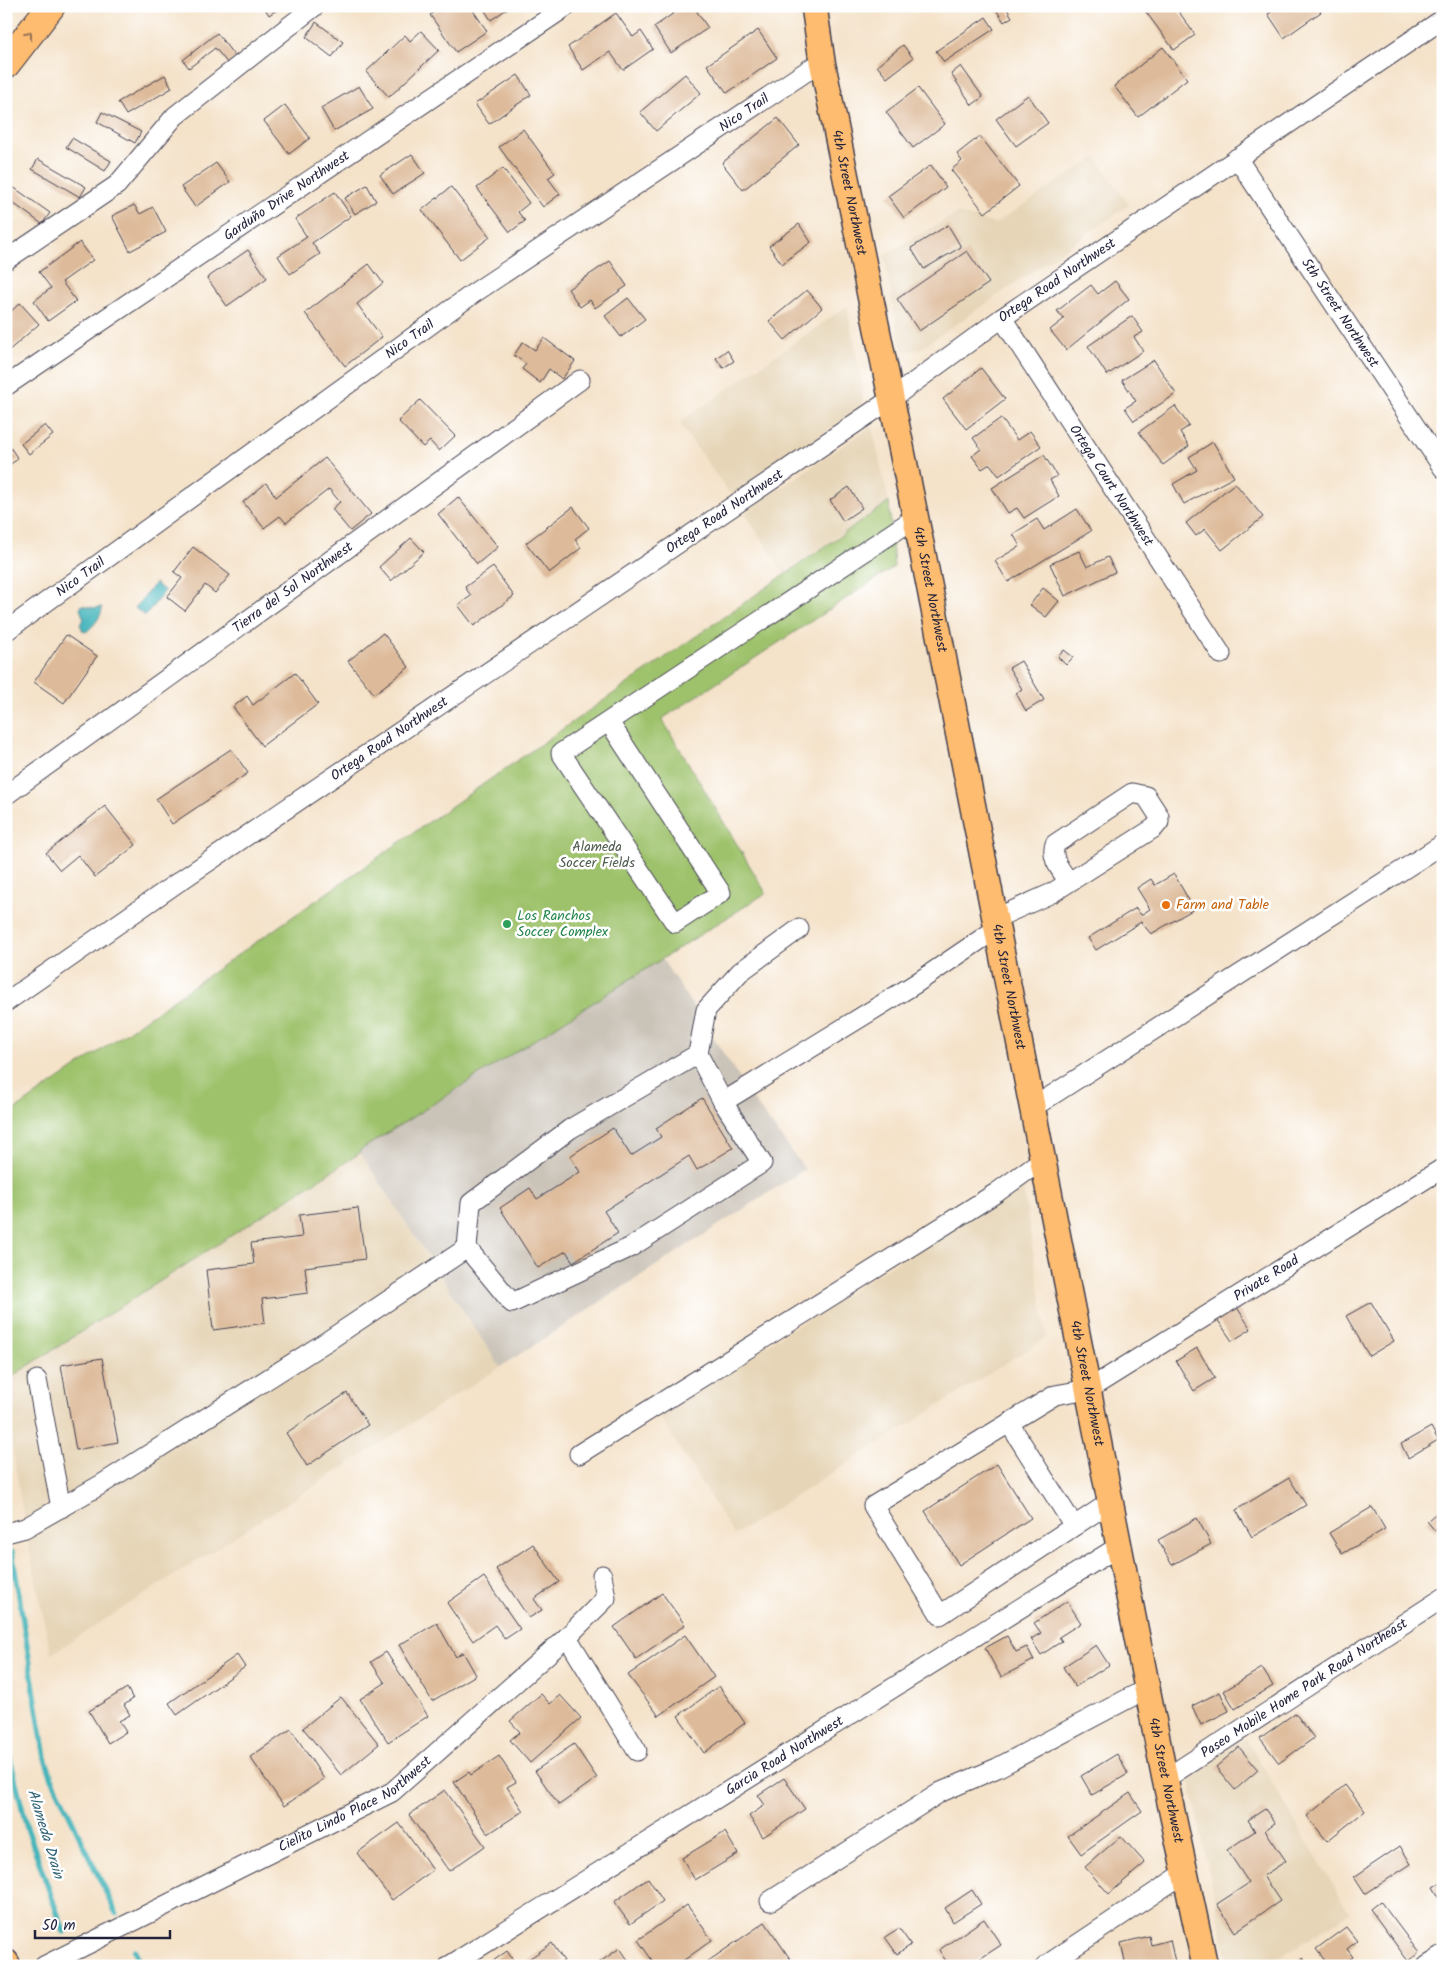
<svg xmlns="http://www.w3.org/2000/svg" width="1449" height="1972" font-family="Kalam,sans-serif">
	<style>
		.built { fill: #e6d5b7 }
		.industrial { fill: #cac3b8 }
		.green { fill: #9ec26c; stroke: #607254 }
		.water { fill: #45b5bb; stroke: #346c7b }
		.lines { fill: none; stroke-linecap: round; stroke-linejoin: round }
		.stream { stroke: #45b5bb; stroke-width: 5.5 }
		.building { fill: #ddba99 }
		.minor-casing { stroke: #423f50; stroke-width: 21 }
		.major-casing { stroke: #423f50; stroke-width: 28 }
		.highway-casing { stroke: #423f50; stroke-width: 30 }
		.minor { stroke: #fff; stroke-width: 19 }
		.major { stroke: #fdbc6f; stroke-width: 25 }
		.highway { stroke: #fdbc6f; stroke-width: 28 }
		.oneway { stroke: #906f55 }
		.food-dot { fill: #e8710a; stroke: #fff; stroke-width: 2 }
		.leisure-dot { fill: #2e9e5b; stroke: #fff; stroke-width: 2 }
		.labels { text-anchor: middle; dominant-baseline: central; stroke-width: 5; stroke-linejoin: round; paint-order: stroke }
		.street-label { font-size: 14px; fill: #22223b; stroke: #fff }
		.park-label { font-size: 14px; fill: #4d5a4c; stroke: #fff }
		.food-label { font-size: 14px; fill: #c56008; stroke: #fff; text-anchor: start }
		.leisure-label { font-size: 14px; fill: #27864d; stroke: #fff; text-anchor: start }
		.water-label { font-size: 15px; font-style: italic; fill: #326475; stroke: #fff }
	</style>
	<rect width="100%" height="100%" fill="#fff"/>
	<filter id="ink" filterUnits="userSpaceOnUse"><feTurbulence type="fractalNoise" baseFrequency=".02" numOctaves="2"/><feDisplacementMap in="SourceGraphic" scale="10" xChannelSelector="R" yChannelSelector="G"/><feConvolveMatrix kernelMatrix="1 2 1 2 8 2 1 2 1" color-interpolation-filters="sRGB"/></filter>
	<filter id="wash" filterUnits="userSpaceOnUse"><feTurbulence type="fractalNoise" baseFrequency=".0096" numOctaves="4" result="noise"/><feDisplacementMap in="SourceGraphic" scale="20" xChannelSelector="R" yChannelSelector="G"/><feGaussianBlur stdDeviation="1.12" result="paint"/><feColorMatrix in="noise" values="0 0 0 0 0 0 0 0 0 0 0 0 0 0 0 0 0 1.4 0 .05"/><feComposite in="paint" operator="in"/></filter>
	<g filter="url(#wash)">
		<rect width="100%" height="100%" fill="#f4e2c9"/>
		<!-- built -->
		<path class="built" d="M1096,157L1129,205L920,349L906,352L900,345L884,255L958,213L995,224Z
			M847,306L863,389L862,407L732,497L679,423Z
			M872,426L889,502L784,573L744,513Z
			M360,1153L500,1367L51,1654L27,1538L6,1411V1380Z
			M1022,1182L1047,1337L734,1535L658,1414Z
			M1246,1739L1350,1913L1265,1966H1229L1187,1769Z"/>
		<!-- industrial -->
		<path class="industrial" d="M662,959L759,1108L805,1169L500,1367L359,1151Z"/>
		<!-- green -->
		<path class="green" d="M889,502L894,567L662,719L766,893L359,1151L360,1153L6,1380V1116Z"/>
		<!-- water -->
		<path class="water" d="M155,583L165,591L145,616L135,608Z
			M82,605L94,608L102,607C103,615 93,627 86,632L83,631L80,624L84,619L80,609Z"/>
		<g class="lines">
			<!-- stream -->
			<path class="stream" d="M12,1552L45,1758L52,1778L116,1913
				M6,1742L27,1828L64,1932
				M135,1951L142,1966"/>
		</g>
		<g id="blocks">
			<!-- building -->
			<path class="building" d="M263,6H283L269,15Z
				M442,6H470L487,31L456,52L430,15Z
				M482,6H511L491,20Z
				M684,6H693L708,28L671,53L654,27Z
				M1005,6L1012,17L1004,22L997,11Z
				M1154,6H1175L1195,35L1174,50L1146,12Z
				M1280,6H1317L1321,12L1284,38L1268,14Z
				M616,13L633,37L641,31L653,49L623,70L610,52L583,70L568,47Z
				M986,17L994,29L944,62L936,51Z
				M316,22L343,42L332,57L306,37Z
				M758,30L777,58L727,93L707,65Z
				M421,31L439,50L389,97L366,72L405,35L410,41Z
				M217,33L236,58L229,65L215,48L189,68L183,60Z
				M903,45L913,58L887,78L877,66Z
				M1163,47L1187,79L1138,117L1114,86Z
				M961,66L983,97L972,105L951,74Z
				M685,74L701,93L656,131L640,112Z
				M165,75L172,88L126,115L118,102Z
				M518,75L531,95L489,124L475,104Z
				M359,86L373,109L334,131L321,108Z
				M918,88L945,124L913,148L886,112Z
				M1028,95L1048,123L1016,146L996,119Z
				M285,105L310,138L289,154L264,121Z
				M102,112L141,132L135,143L97,122Z
				M778,118L799,145L743,190L722,163Z
				M523,129L555,173L548,178L560,194L543,207L499,147Z
				M980,136L1019,186L985,213L951,170L962,161L957,154Z
				M72,138L111,161L105,171L66,147Z
				M412,154L425,173L393,194L380,175Z
				M38,159L86,187L80,197L32,169Z
				M216,163L230,182L195,207L181,187Z
				M931,165L946,187L904,218L888,196Z
				M503,168L529,203L518,212L525,221L510,232L477,188Z
				M6,182L50,213L42,224L6,198Z
				M367,185L376,201L355,214L345,198Z
				M451,187L490,237L460,260L422,210Z
				M335,192L351,216L312,243L320,254L290,274L278,256L307,237L295,219Z
				M134,205L140,214L153,207L166,232L130,251L112,216Z
				M799,224L811,242L782,264L769,246Z
				M948,225L961,247L924,269L911,248Z
				M80,242L93,260L62,282L76,301L48,321L34,301L51,288L39,272Z
				M248,250L267,278L227,306L207,278Z
				M967,251L989,283L919,331L897,299Z
				M610,261L627,286L595,308L590,300L580,307L568,289Z
				M369,264L383,283L357,304L382,337L345,366L305,313Z
				M1115,281L1129,299L1066,350L1050,330L1064,319L1057,311L1091,285L1098,294Z
				M807,290L822,308L785,340L769,321Z
				M628,298L645,319L621,337L605,316Z
				M20,303L39,324L6,353V316Z
				M1132,316L1143,332L1134,337L1143,351L1107,375L1088,346Z
				M544,338L575,361L562,379L549,369L540,383L522,369L526,364L514,355L523,342L535,350Z
				M727,350L734,361L723,368L716,358Z
				M1154,360L1176,394L1134,421L1125,408L1136,401L1122,380Z
				M981,368L1005,399L966,429L943,399Z
				M420,400L455,436L439,451L430,441L423,447L398,421Z
				M1175,406L1189,426L1180,432L1189,446L1163,465L1139,432Z
				M1001,418L1017,440L1030,431L1041,446L999,476L990,464L982,469L972,456L981,449L973,438Z
				M45,425L53,435L29,454L21,444Z
				M6,441L18,459L6,467Z
				M1213,442L1234,477L1184,504L1173,484L1197,470L1189,457Z
				M1044,455L1057,476L1050,480L1059,496L1024,518L1017,508L1008,513L992,488Z
				M325,458L371,514L350,531L332,509L340,502L329,489L286,523L280,516L264,528L243,502L266,483L276,497Z
				M1235,483L1263,517L1222,550L1205,529L1196,536L1186,523Z
				M849,487L862,508L843,521L830,500Z
				M458,497L498,547L477,564L438,514Z
				M573,507L589,528L575,539L581,548L549,573L526,543Z
				M1077,509L1091,531L1008,582L995,561L1020,546L1013,534L1037,519L1044,530Z
				M411,538L424,552L391,581L379,567Z
				M193,547L230,575L215,593L205,585L185,611L167,597L182,578L174,572Z
				M1079,551L1087,567L1108,557L1115,572L1065,596L1050,564Z
				M493,567L514,596L474,626L458,605L471,596L465,587Z
				M1043,588L1059,601L1046,617L1030,605Z
				M383,633L409,667L374,694L348,661Z
				M66,635L97,656L64,703L34,682Z
				M1064,650L1073,657L1066,665L1058,657Z
				M1021,661L1044,700L1026,711L1016,693L1022,689L1009,668Z
				M295,673L318,704L262,746L233,707L247,696L253,705Z
				M231,749L248,773L172,824L156,799Z
				M105,806L136,845L95,877L78,855L60,870L46,853Z
				M1174,874L1194,909L1151,934L1141,922L1096,950L1088,938L1136,908L1141,915L1150,909L1137,888L1151,879L1155,885Z
				M702,1098L733,1148L697,1170L689,1156L604,1211L618,1233L573,1262L566,1251L538,1268L500,1208L530,1188L537,1199L580,1172L570,1156L613,1128L631,1156L661,1137L656,1128Z
				M358,1208L365,1259L305,1267L308,1293L262,1299L265,1323L213,1330L206,1270L254,1264L251,1243L302,1237L299,1215Z
				M1371,1302L1394,1341L1369,1356L1346,1316Z
				M1236,1306L1251,1329L1232,1341L1217,1319Z
				M1197,1348L1215,1378L1194,1391L1176,1361Z
				M102,1358L118,1442L76,1450L61,1365Z
				M347,1393L368,1425L307,1466L286,1433Z
				M1431,1427L1438,1440L1408,1458L1401,1444Z
				M997,1464L1031,1518L959,1565L925,1511Z
				M1289,1478L1306,1505L1252,1537L1236,1510Z
				M1372,1507L1385,1529L1342,1554L1329,1533Z
				M1443,1507V1524L1435,1531L1427,1521Z
				M1197,1518L1211,1544L1172,1565L1158,1540Z
				M533,1544L559,1582L534,1599L542,1610L529,1618L496,1569Z
				M484,1577L520,1629L505,1639L495,1625L473,1641L447,1603Z
				M662,1593L685,1625L636,1659L614,1627Z
				M1067,1601L1081,1623L1059,1637L1062,1641L1041,1655L1031,1639L1041,1633L1034,1623Z
				M437,1623L456,1657L463,1652L476,1675L432,1701L399,1645Z
				M685,1635L714,1677L659,1716L628,1675Z
				M1007,1636L1016,1652L1027,1647L1034,1660L1001,1677L985,1648Z
				M1096,1645L1109,1665L1075,1687L1063,1667Z
				M386,1652L428,1716L388,1742L360,1699L385,1683L371,1662Z
				M237,1655L245,1667L177,1715L169,1703Z
				M1262,1668L1273,1686L1235,1709L1224,1691Z
				M719,1686L745,1723L704,1753L678,1716Z
				M127,1688L133,1699L124,1705L130,1715L119,1721L126,1732L108,1743L89,1711Z
				M1220,1692L1229,1711L1201,1725L1192,1706Z
				M541,1694L550,1704L560,1695L581,1718L530,1763L510,1740L520,1732L510,1721Z
				M341,1697L379,1744L341,1775L303,1728Z
				M1295,1713L1314,1738L1279,1763L1260,1738Z
				M291,1729L324,1779L284,1806L250,1757Z
				M574,1744L597,1778L559,1805L535,1771Z
				M1239,1747L1258,1770L1235,1790L1216,1767Z
				M1117,1754L1128,1774L1092,1795L1081,1776Z
				M499,1756L516,1782L507,1787L523,1811L488,1834L454,1782L469,1772L471,1775Z
				M784,1778L805,1809L763,1837L749,1816L765,1805L758,1795Z
				M1345,1785L1365,1811L1327,1841L1307,1816Z
				M445,1790L485,1846L449,1871L409,1815Z
				M1130,1793L1142,1811L1081,1854L1068,1836Z
				M1265,1809L1275,1823L1265,1830L1286,1861L1263,1876L1280,1901L1235,1932L1217,1904L1249,1883L1227,1850L1255,1831L1248,1820Z
				M399,1823L433,1870L392,1900L357,1853Z
				M725,1832L738,1854L695,1880L682,1858Z
				M1121,1836L1145,1863L1109,1894L1085,1867Z
				M1400,1846L1411,1864L1365,1894L1354,1877Z
				M648,1878L663,1901L630,1924L614,1902Z
				M1443,1881V1904L1433,1887Z
				M972,1890L981,1904L953,1922L945,1908Z
				M1380,1901L1419,1953L1408,1961L1370,1909Z
				M687,1905L712,1940L676,1966H656L638,1940Z
				M984,1919L1001,1945L969,1966H949L939,1950Z
				M765,1922L795,1966H701Z
				M1346,1927L1357,1941L1347,1949L1353,1957L1341,1966H1329L1316,1949Z
				M899,1928L911,1945L897,1954L885,1937Z
				M1149,1936L1151,1945L1170,1940L1176,1966H1126L1121,1943Z
				M552,1943L564,1961L557,1966H519Z
				M620,1948L632,1966H594Z
				M507,1951L517,1966H486Z
				M1303,1958L1308,1966H1292Z"/>
		</g>
	</g>
	<g filter="url(#ink)">
		<use href="#blocks" fill-opacity="0" stroke="#423f50" stroke-width="1"/>
		<g class="lines">
			<!-- minor casing -->
			<g class="minor-casing">
				<g id="minor">
					<path id="s1" d="M1237,158L1443,468"/>
					<path d="M6,260L117,185L175,116L315,6"/>
					<path id="s2" d="M1002,318L1221,654"/>
					<path id="s3" d="M6,386L567,6"/>
					<path id="s4" d="M6,631L474,293L822,61"/>
					<path d="M609,722L721,893L675,923L561,753L915,518"/>
					<path id="s5" d="M6,795L580,380"/>
					<path d="M994,919L1052,893L1154,828L1159,822V816L1146,796L1132,793L1055,844C1050,859 1061,870 1069,882"/>
					<path id="s6" d="M6,1002L174,885L891,399L1002,318L1443,19"/>
					<path d="M698,1054L723,1102L762,1163L631,1247L512,1303L467,1248L471,1203L570,1129Z"/>
					<path d="M698,1054L706,1010L740,972L799,929"/>
					<path d="M723,1102L915,984L996,929"/>
					<path d="M1032,1108L1443,844"/>
					<path d="M37,1380L61,1508"/>
					<path d="M1009,1423L1074,1526"/>
					<path d="M579,1454L996,1193L1042,1160"/>
					<path id="s7" d="M1112,1501L940,1615L873,1506L1055,1395L1089,1389L1443,1168"/>
					<path d="M6,1533L25,1528L102,1484L329,1340L467,1248"/>
					<path d="M567,1637L637,1751"/>
					<path id="s8" d="M1165,1779L1443,1598"/>
					<path d="M770,1901L941,1792L997,1768L1148,1688"/>
					<path id="s9" d="M44,1966L392,1792L567,1637L606,1598L602,1575"/>
					<path id="s10" d="M449,1966L1121,1545"/>
					<path d="M1045,1966L1186,1872"/>
					<path d="M1427,1966L1443,1956"/>
				</g>
			</g>
			<!-- major casing -->
			<g class="major-casing">
				<g id="major">
					<path id="s11" d="M814,6L822,61L920,539L1165,1779L1205,1966"/>
					<path d="M6,1962L8,1966"/>
				</g>
			</g>
			<!-- highway casing -->
			<g class="highway-casing">
				<path id="highway" d="M6,64L51,6"/>
			</g>
			<!-- minor -->
			<use href="#minor" class="minor"/>
			<!-- major -->
			<use href="#major" class="major"/>
			<!-- highway -->
			<use href="#highway" class="highway"/>
		</g>
		<!-- one-way arrows -->
		<defs><path id="oneway-chevron" d="M-2-3.5L2.5 0L-2 3.5" fill="none" stroke-width="1.6" stroke-linecap="round" stroke-linejoin="round" transform="scale(1.25)"/></defs>
		<use class="oneway" href="#oneway-chevron" transform="translate(29 35) rotate(-52)"/>
	</g>
	<!-- markers -->
	<circle class="food-dot" cx="1166" cy="905" r="5"/>
	<circle class="leisure-dot" cx="507" cy="924" r="5"/>
	<g class="labels">
		<!-- street labels -->
		<g class="street-label">
			<text stroke="none"><textPath href="#s4" startOffset="902">Nico Trail</textPath></text>
			<text stroke="none"><textPath href="#s11" startOffset="190">4th Street Northwest</textPath></text>
			<text stroke="none"><textPath href="#s3" startOffset="339">Garduño Drive Northwest</textPath></text>
			<text stroke="none"><textPath href="#s6" startOffset="1275">Ortega Road Northwest</textPath></text>
			<text stroke="none"><textPath href="#s1" startOffset="186">5th Street Northwest</textPath></text>
			<text stroke="none"><textPath href="#s4" startOffset="498">Nico Trail</textPath></text>
			<text stroke="none"><textPath href="#s2" startOffset="200">Ortega Court Northwest</textPath></text>
			<text stroke="none"><textPath href="#s6" startOffset="870">Ortega Road Northwest</textPath></text>
			<text stroke="none"><textPath href="#s4" startOffset="92">Nico Trail</textPath></text>
			<text stroke="none"><textPath href="#s5" startOffset="354">Tierra del Sol Northwest</textPath></text>
			<text stroke="none"><textPath href="#s11" startOffset="595">4th Street Northwest</textPath></text>
			<text stroke="none"><textPath href="#s6" startOffset="465">Ortega Road Northwest</textPath></text>
			<text stroke="none"><textPath href="#s11" startOffset="1000">4th Street Northwest</textPath></text>
			<text stroke="none"><textPath href="#s7" startOffset="791">Private Road</textPath></text>
			<text stroke="none"><textPath href="#s11" startOffset="1404">4th Street Northwest</textPath></text>
			<text stroke="none"><textPath href="#s8" startOffset="166">Paseo Mobile Home Park Road Northeast</textPath></text>
			<text stroke="none"><textPath href="#s10" startOffset="396">Garcia Road Northwest</textPath></text>
			<text stroke="none"><textPath href="#s11" startOffset="1809">4th Street Northwest</textPath></text>
			<text stroke="none"><textPath href="#s9" startOffset="351">Cielito Lindo Place Northwest</textPath></text>
		</g>
		<!-- park labels -->
		<g class="park-label">
			<text x="597" y="847">Alameda<tspan x="597" dy="16">Soccer Fields</tspan></text>
		</g>
		<!-- food labels -->
		<g class="food-label">
			<text x="1176" y="905">Farm and Table</text>
		</g>
		<!-- leisure labels -->
		<g class="leisure-label">
			<text x="517" y="916">Los Ranchos<tspan x="517" dy="16">Soccer Complex</tspan></text>
		</g>
		<!-- water labels -->
		<g class="water-label">
			<text transform="translate(45 1834) rotate(73)">Alameda Drain</text>
		</g>
	</g>
	<!-- margin -->
	<rect width="1449" height="1972" fill="none" stroke="#fff" stroke-width="25"/>
	<!-- scale -->
	<path d="M35 1930v8h135v-8" fill="none" stroke="#22223b" stroke-width="2.5"/>
	<text x="42" y="1930" font-size="15" fill="#22223b" stroke="#ffffff" stroke-width="4" paint-order="stroke">50 m</text>
</svg>
